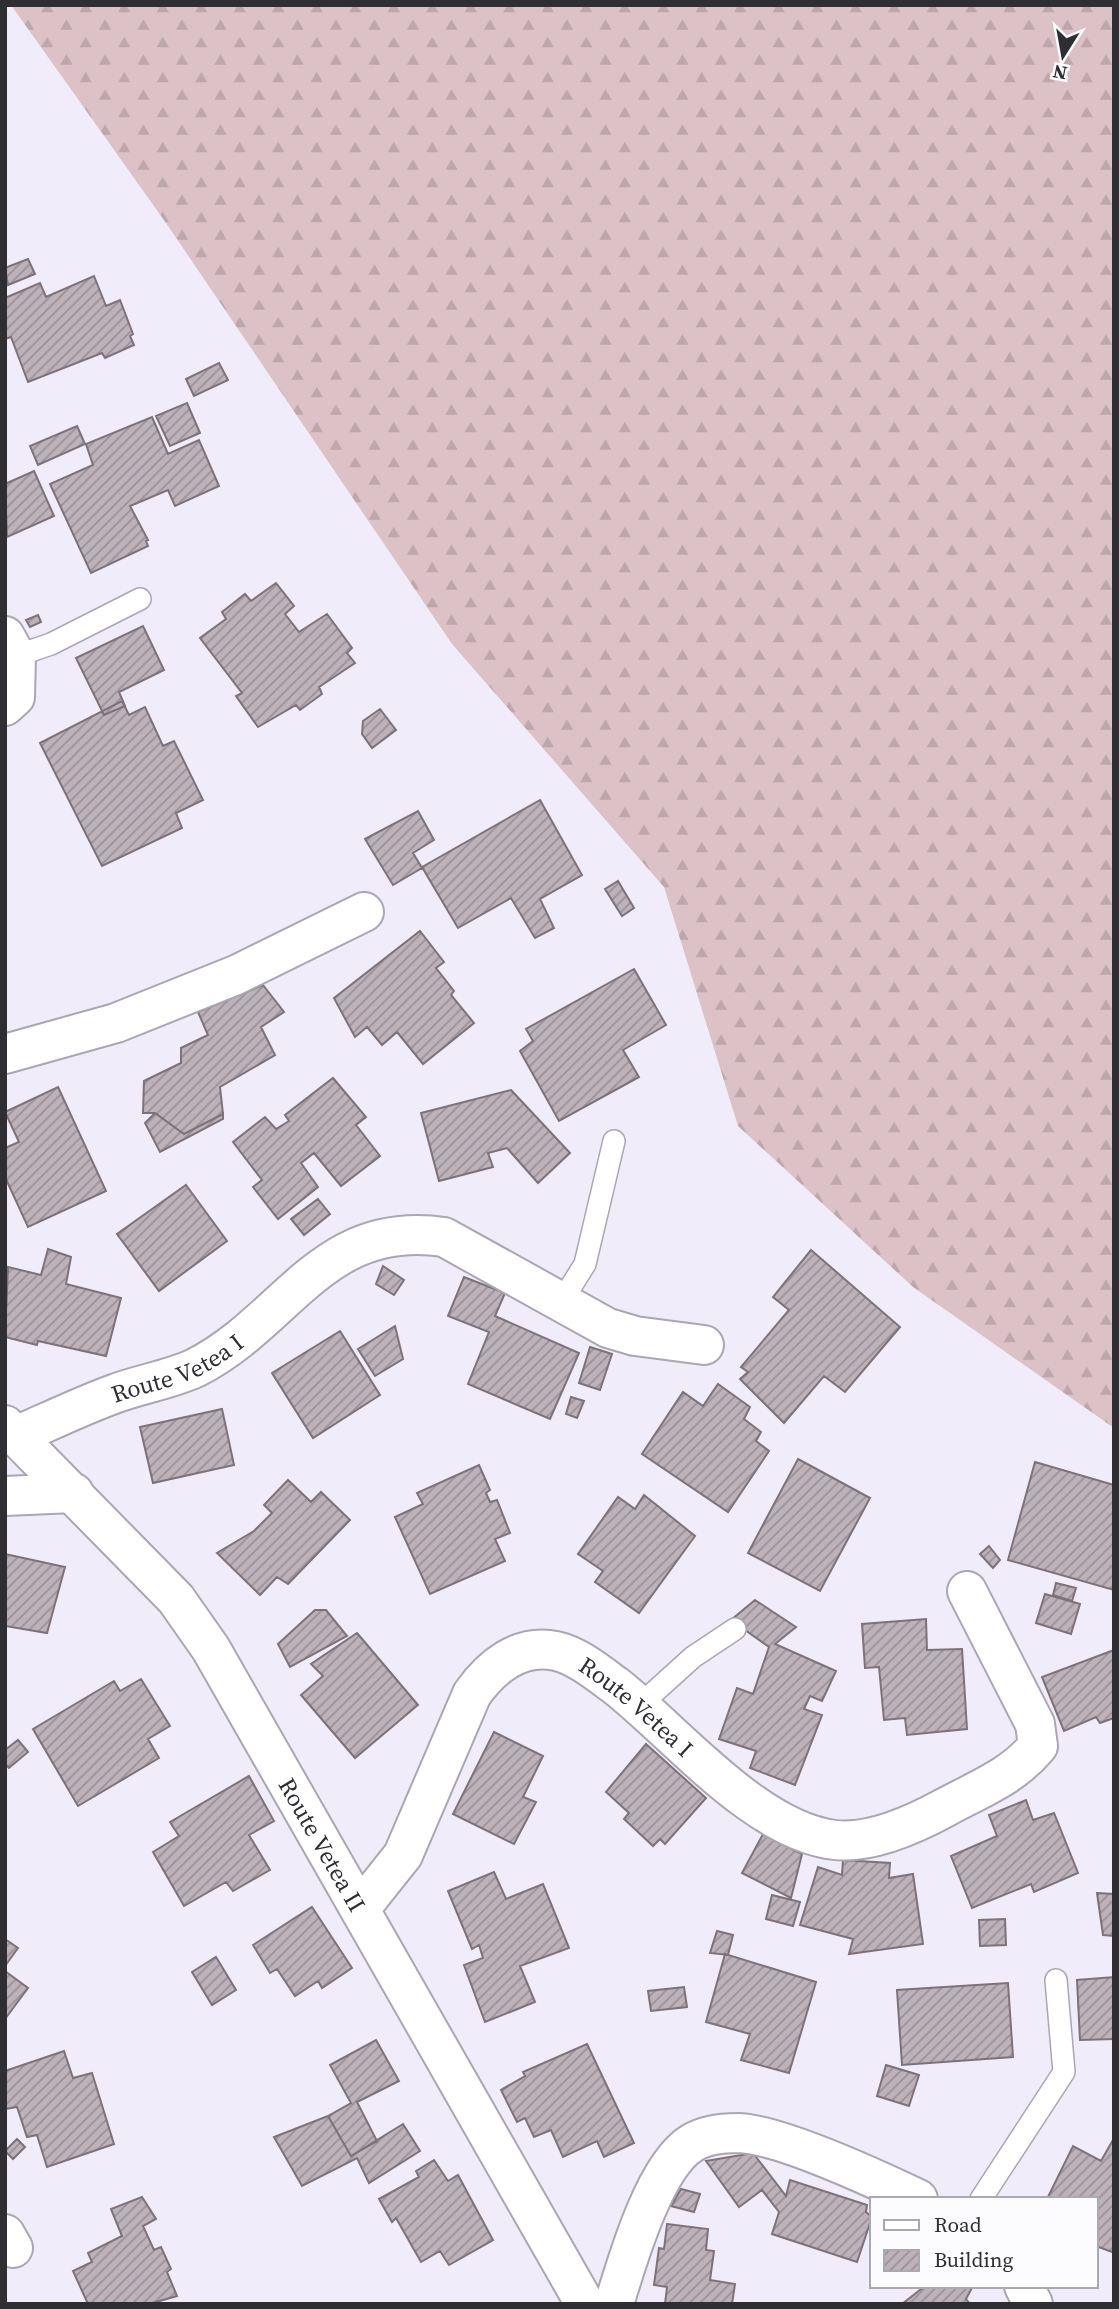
<svg xmlns="http://www.w3.org/2000/svg" width="1119" height="2309" font-family="'Source Serif 4',serif">
	<style>
		.forest { fill: url(#forest-firs) }
		.building { fill: url(#building-hatch); stroke: #7d727a; stroke-width: 2 }
		.lines { fill: none; stroke-linecap: round; stroke-linejoin: round }
		.service-casing { stroke: #aaa6b2; stroke-width: 24 }
		.minor-casing { stroke: #aaa6b2; stroke-width: 42 }
		.service { stroke: #fff; stroke-width: 21 }
		.minor { stroke: #fff; stroke-width: 38 }
		.labels { text-anchor: middle; dominant-baseline: central; stroke-width: 6; stroke-linejoin: round; paint-order: stroke }
		.street-label { font-size: 24px; fill: #2f2e33; stroke: #fcfbfe }
	</style>
	<defs>
		<pattern id="forest-firs" width="22" height="20" patternUnits="userSpaceOnUse" patternTransform="scale(1.75)"><rect width="22" height="20" fill="#dcc2c6"/><path d="M5 1l3.5 6h-7zM16 11l3.5 6h-7z" fill="#bda7ab"/></pattern>
		<pattern id="building-hatch" width="6" height="6" patternUnits="userSpaceOnUse" patternTransform="scale(1.75)"><rect width="6" height="6" fill="#bdb1ba"/><path d="M-1 1l2-2M0 6l6-6M5 7l2-2" fill="none" stroke="#9a9098"/></pattern>
	</defs>
	<rect width="100%" height="100%" fill="#f1ecf9"/>
	<!-- forest -->
	<path class="forest" d="M11,5H1114V1428L913,1287L738,1126L664,887L452,644L166,223Z"/>
	<!-- building -->
	<path class="building" d="M28,259L35,274L8,285L5,268Z
		M94,276L106,306L120,300L133,334L130,336L134,345L105,358L102,353L28,382L11,337L5,339V298L40,283L46,297Z
		M219,363L228,380L194,396L186,379Z
		M187,403L200,433L170,446L156,416Z
		M152,417L168,454L199,440L219,486L175,506L168,490L130,506L148,540L146,541L148,546L91,573L50,484L93,465L86,444Z
		M77,426L85,444L38,465L30,446Z
		M34,471L54,516L7,537L5,484Z
		M276,583L294,606L285,614L299,632L327,614L352,648L347,653L355,663L319,687L322,694L300,710L296,705L258,727L236,696L242,693L200,638L226,619L222,612L245,594L251,601Z
		M38,615L41,622L30,627L26,620Z
		M143,626L164,670L119,692L125,706L104,715L76,658Z
		M122,701L129,715L145,707L163,746L174,741L203,800L176,813L182,828L102,866L40,743Z
		M380,709L396,730L372,748L362,734L363,721Z
		M540,800L582,875L540,899L554,928L535,938L511,898L458,928L422,867Z
		M418,811L434,840L413,853L422,868L393,885L365,839Z
		M618,881L634,908L622,916L605,889Z
		M420,931L444,962L436,968L454,991L451,995L474,1023L423,1064L397,1032L382,1045L367,1027L355,1037L334,998Z
		M634,969L666,1025L623,1050L639,1077L559,1121L520,1051L533,1041L526,1029Z
		M263,985L284,1012L261,1027L275,1055L220,1087L223,1114L184,1134L155,1113H143L144,1081L181,1063V1048L208,1035L198,1012Z
		M333,1078L366,1117L356,1125L380,1156L341,1186L314,1153L301,1163L318,1187L278,1219L253,1187L262,1180L233,1142L265,1117L276,1129L289,1121L285,1115Z
		M58,1087L106,1191L28,1227L5,1177V1148L19,1142L5,1112Z
		M511,1090L570,1153L538,1183L507,1148L488,1153L493,1167L439,1181L421,1113Z
		M155,1113L184,1134L223,1114V1119L160,1152L145,1123Z
		M186,1185L227,1241L159,1291L117,1234Z
		M318,1199L330,1214L304,1235L291,1219Z
		M48,1249L71,1257L66,1284L121,1298L106,1356L38,1341L37,1345L5,1337L8,1267L41,1275Z
		M811,1250L900,1327L845,1392L824,1376L784,1423L740,1379L748,1372L741,1367L789,1310L773,1297Z
		M383,1266L404,1280L394,1295L376,1284Z
		M464,1277L505,1293L495,1316L579,1353L550,1419L468,1384L489,1332L448,1316Z
		M395,1326L403,1359L375,1376L358,1349Z
		M340,1331L380,1395L313,1438L272,1373Z
		M590,1347L612,1354L600,1390L579,1383Z
		M718,1384L750,1407L744,1419L761,1432L756,1441L769,1451L728,1512L642,1454L683,1392L703,1406Z
		M571,1397L584,1401L577,1418L566,1414Z
		M222,1409L234,1465L153,1483L140,1427Z
		M798,1459L870,1498L820,1591L748,1553Z
		M1035,1462L1114,1485V1590L1008,1560Z
		M479,1465L490,1490L486,1493L490,1502L497,1500L510,1533L495,1539L505,1561L430,1594L395,1517L423,1504L417,1493Z
		M288,1480L311,1502L321,1492L350,1520L288,1584L277,1577L260,1595L217,1553L254,1531L272,1513L264,1505Z
		M644,1495L695,1536L639,1613L595,1582L603,1571L578,1554L618,1497L635,1509Z
		M989,1546L1000,1560L993,1568L980,1554Z
		M5,1554L65,1567L47,1633L5,1626Z
		M1056,1583L1076,1588L1072,1601L1053,1595Z
		M1045,1594L1080,1604L1071,1634L1036,1623Z
		M755,1600L796,1627L775,1644L836,1671L822,1701L810,1696L804,1709L822,1715L795,1785L750,1768L756,1751L719,1739L737,1688L753,1694L769,1647L731,1620Z
		M315,1610H326L347,1636L290,1667L278,1644Z
		M926,1619L927,1650L962,1649L967,1729L907,1735L905,1718L884,1720L879,1667L865,1668L862,1624Z
		M357,1633L418,1705L355,1758L301,1695L323,1676L311,1664Z
		M1114,1650V1718L1100,1723L1096,1717L1064,1731L1042,1677Z
		M141,1679L170,1726L148,1739L159,1758L78,1806L33,1729L114,1681L120,1691Z
		M494,1732L543,1756L523,1797L536,1802L514,1844L453,1814Z
		M18,1740L28,1752L9,1768L5,1764V1750Z
		M646,1744L706,1798L665,1844L660,1839L653,1846L624,1819L629,1813L606,1792Z
		M249,1776L274,1821L249,1835L270,1870L233,1891L226,1882L184,1906L153,1852L179,1836L170,1822Z
		M1026,1800L1033,1820L1054,1813L1078,1873L1034,1892L1031,1884L972,1908L951,1856L997,1836L989,1815Z
		M763,1834L802,1854L791,1898L742,1873Z
		M843,1860L890,1863L889,1878L913,1874L923,1944L849,1954L853,1939L800,1925L818,1867L842,1875Z
		M494,1872L506,1899L543,1884L569,1948L520,1966L535,2002L485,2022L464,1965L483,1958L479,1945L472,1949L448,1891Z
		M1097,1893L1114,1894V1936L1103,1935Z
		M772,1895L800,1902L793,1926L766,1919Z
		M312,1907L352,1968L322,1988L318,1981L295,1996L277,1969L270,1973L253,1945Z
		M1005,1919L1006,1945L980,1946L979,1920Z
		M717,1931L733,1935L728,1955L710,1953Z
		M5,1939L18,1948L5,1966Z
		M725,1954L816,1982L789,2073L741,2060L750,2034L706,2022Z
		M216,1957L236,1990L212,2005L192,1972Z
		M5,1971L28,1988L5,2019Z
		M1114,1977V2039L1080,2040L1077,1980Z
		M1008,1983L1013,2057L902,2065L897,1990Z
		M684,1987L687,2007L651,2011L648,1991Z
		M376,2040L399,2081L357,2102L377,2141L351,2156L328,2116L351,2103L330,2065Z
		M587,2044L634,2143L604,2157L597,2141L563,2157L551,2130L534,2137L525,2118L517,2122L501,2090L525,2076L523,2072Z
		M64,2051L73,2078L92,2073L114,2144L47,2167L37,2135L27,2137L17,2107L5,2109V2071Z
		M886,2065L919,2075L909,2106L877,2096Z
		M328,2116L351,2156L403,2124L420,2151L369,2183L357,2158L302,2186L274,2137Z
		M1114,2138V2249L1112,2252L1096,2246V2199H1047L1073,2146L1101,2161Z
		M17,2139L25,2147L13,2159L5,2151Z
		M753,2153L786,2196L790,2180L867,2205L866,2212L872,2217L857,2262L772,2234L779,2212L762,2190L739,2207L706,2161Z
		M434,2160L448,2181L458,2175L493,2240L449,2265L440,2251L421,2262L396,2218L392,2222L379,2199L419,2177L416,2171Z
		M681,2189L700,2194L694,2212L671,2206Z
		M142,2197L156,2219L143,2226L154,2250L161,2247L171,2269L167,2272L177,2296L149,2304H88L73,2271L92,2262L88,2253L122,2236L111,2209Z
		M667,2224L708,2229L706,2250L714,2251L710,2280L735,2284L732,2304H665L667,2287L654,2285L659,2248L664,2249Z
		M925,2286H973L966,2299L970,2304H902Z"/>
	<g class="lines">
		<!-- service casing -->
		<g class="service-casing">
			<path id="service" d="M16,656L51,644L140,599
				M560,1304L585,1264L614,1141
				M640,1705L693,1657L735,1629
				M981,2199L1064,2072L1056,1980"/>
		</g>
		<!-- minor casing -->
		<g class="minor-casing">
			<g id="minor">
				<path d="M5,636L16,656L15,697L5,706"/>
				<path d="M5,1054L116,1023L236,975L364,912"/>
				<path id="s1" d="M5,1425L176,1599L211,1649L585,2304"/>
				<path id="s2" d="M16,1436C48,1422 81,1406 114,1394C140,1384 169,1380 195,1368C288,1321 322,1219 444,1237L608,1328L635,1336L704,1345"/>
				<path d="M5,1496L74,1493"/>
				<path id="s3" d="M360,1909L403,1855L472,1694C491,1667 520,1643 556,1651C578,1656 598,1673 616,1686C677,1734 756,1831 835,1840C871,1844 915,1824 946,1807C981,1788 1012,1777 1038,1746L1035,1724L967,1591"/>
				<path d="M5,2234L13,2248"/>
				<path d="M1024,2286L1033,2304"/>
				<path d="M614,2304C627,2262 654,2166 692,2143C705,2135 723,2133 738,2133C780,2134 878,2180 918,2199"/>
			</g>
		</g>
		<!-- service -->
		<use href="#service" class="service"/>
		<!-- minor -->
		<use href="#minor" class="minor"/>
	</g>
	<g class="labels">
		<!-- street labels -->
		<g class="street-label">
			<text stroke="none"><textPath href="#s2" startOffset="175">Route Vetea I</textPath></text>
			<text stroke="none"><textPath href="#s3" startOffset="443">Route Vetea I</textPath></text>
			<text stroke="none"><textPath href="#s1" startOffset="530">Route Vetea II</textPath></text>
		</g>
	</g>
	<!-- border -->
	<rect width="1119" height="2309" fill="none" stroke="#2f2e33" stroke-width="14"/>
	<!-- legend -->
	<rect x="870" y="2197" width="228" height="91" fill="#fcfbfe" stroke="#aaa9ad" stroke-width="2"/>
	<rect x="884" y="2220" width="35" height="10" fill="#ffffff" stroke="#aaa9ad" stroke-width="2"/>
	<text x="934" y="2232" font-size="21" fill="#2f2e33">Road</text>
	<rect x="884" y="2250" width="35" height="21" fill="url(#building-hatch)" stroke="#aaa9ad" stroke-width="2"/>
	<text x="934" y="2267" font-size="21" fill="#2f2e33">Building</text>
	<!-- north arrow -->
	<g transform="translate(1063 56) rotate(191)" stroke="#fcfbfe" stroke-width="5" paint-order="stroke">
	<path d="M0-5L12 26L0 18L-12 26Z" fill="#2f2e33"/>
	<text y="-10" font-size="19" font-weight="bold" text-anchor="middle" fill="#2f2e33">N</text>
	</g>
</svg>
